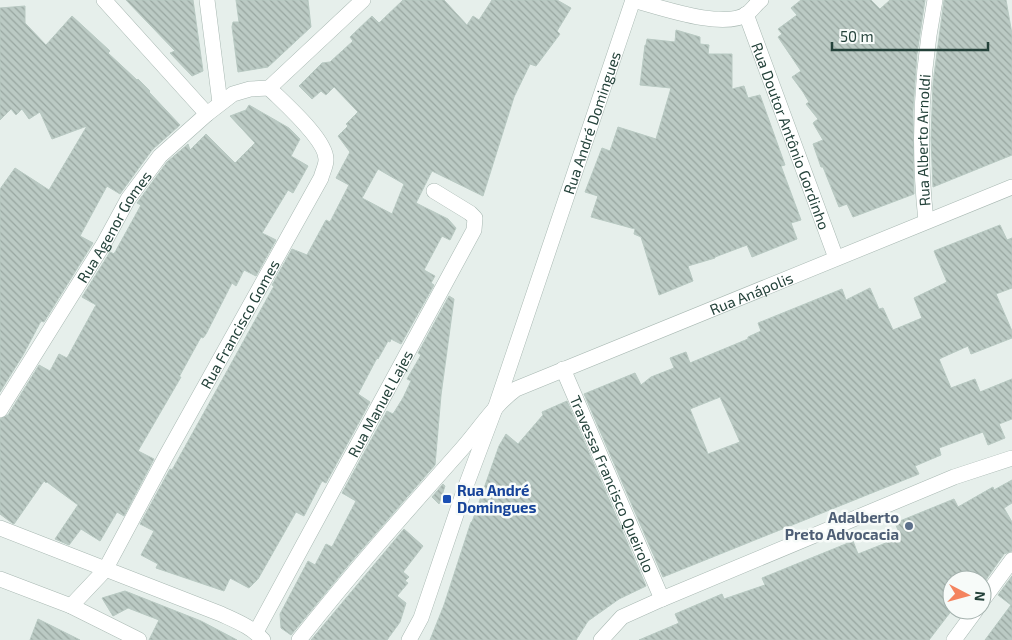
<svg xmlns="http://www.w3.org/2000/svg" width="1012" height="640" font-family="'Exo 2',sans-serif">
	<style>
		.building { fill: url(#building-back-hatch); stroke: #b8c9c2; fill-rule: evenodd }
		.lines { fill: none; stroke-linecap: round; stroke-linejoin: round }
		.minor-casing { stroke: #a8b8b2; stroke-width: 16 }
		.minor { stroke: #fff; stroke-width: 15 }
		.transit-dot { fill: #1a4fb4; stroke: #f7fbf9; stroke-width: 2 }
		.service-dot { fill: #5c6f8a; stroke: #f7fbf9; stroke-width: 2 }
		.labels { text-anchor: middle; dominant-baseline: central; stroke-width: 5; stroke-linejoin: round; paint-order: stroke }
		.street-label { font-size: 15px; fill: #24423a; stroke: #f7fbf9 }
		.transit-label { font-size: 15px; font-weight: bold; fill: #164399; stroke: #f7fbf9; text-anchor: start }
		.service-label { font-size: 15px; font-weight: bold; fill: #4e5e75; stroke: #f7fbf9; text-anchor: end }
	</style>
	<defs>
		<pattern id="building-back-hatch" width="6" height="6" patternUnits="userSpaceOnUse" patternTransform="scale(1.25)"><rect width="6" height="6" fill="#bbcac4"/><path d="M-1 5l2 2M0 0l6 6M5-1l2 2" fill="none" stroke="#98a6a0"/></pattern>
	</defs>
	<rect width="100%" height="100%" fill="#e6efeb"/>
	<!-- building -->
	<path class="building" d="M126,0H193L203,71L192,76L170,53L175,51Z
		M236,0H308L311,27L268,67L238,72L232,27L233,22H239Z
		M403,0H444L467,25L473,16L479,20L492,0H557L571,8L557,31L560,34L536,66L530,64L514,97L483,196L432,171L416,203L448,219L456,228L450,240L442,236L424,270L435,276L431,283L434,285L401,344L391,339L390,342L388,341L378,359L377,358L358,394L370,402L326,483L322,481L304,516L296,512L258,579L249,588L230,578L224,591L156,568L158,564L141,555L154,531L140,524L170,469L172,470L216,391L274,286L272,285L292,249L307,255L326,220L330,222L349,185L336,178L350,152L338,136L348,126L346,124L358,112L334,87L326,95L321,91L312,99L299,86L322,63L330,62L353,41L350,37L372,16L379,23ZM378,169L404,184L392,214L362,198Z
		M801,0H871L880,9L890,0H925L917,54L913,110L914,194L853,217L847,204L839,207L823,167H821L813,144L823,140L813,123L818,119L806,104L809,102L803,92L792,77L801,71L778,37L782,34L778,29L797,15L791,8Z
		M944,0H1006L1012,34V155L933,187L931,138L933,83Z
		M25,6V23L46,45L72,16L110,51L108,53L137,80L138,79L150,91L149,92L180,125L152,150L120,194L107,186L80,236L93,243L44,322L41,321L23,355L0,392V189L15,168L49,190L87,126L52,139L40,112L29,119L22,109L16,115L11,109L0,120V8Z
		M676,30L700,37V44L709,45L708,54H732V89L744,86L748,98L760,95L785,165L781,166L801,220L791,223L797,239L752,257L747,245L715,257V258L688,266L693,281L659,295L641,237L634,234L635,229L591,217L598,196L585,192L602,148L610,151L618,127L656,139L671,88L640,85L645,45H646L647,39L675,42Z
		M249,105L289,128L300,139L291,156L308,166L293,193L288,190L262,233L276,240L256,276L244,270L236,286L232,283L206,334L203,338L201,337L179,377H181L138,451L154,459L124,516L117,512L100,541L81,529L69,545L55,539L78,505L47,482L46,483L44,481L14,524L12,523L0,514V419L8,415L39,365L50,371L59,354L67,358L96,305L82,297L110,252L114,254L141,205L137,203L167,162L188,144L190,150L206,134L235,163L255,143L230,116L246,110Z
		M1000,225L1007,240L1012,238V288L996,294L1012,331V338L971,354L968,346L939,359L951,388L975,379L980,392L1012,379V419L999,424L1005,438L988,445L983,432L939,448L941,455L915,466L919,474L663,577L584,394L635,373L641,385L651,377L674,368L670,358L686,352L690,363L748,339V337L761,331L758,323L842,289L846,300L870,288L879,309L883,308L893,330L922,318L914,298L947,282L934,251ZM720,397L740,442L708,454L690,409Z
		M449,296L454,299L441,395L435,465L351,562L291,635L281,628L280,614L308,561L315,565L326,544L332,547L356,501L342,493L387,411L393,414L403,398L411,381L407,379L421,355L418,353Z
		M567,401L646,586L619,599L588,621L576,640H430L444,605L471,522H472L499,446L506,434L518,444L543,415L542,412Z
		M1012,480V503L1004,508L1012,522V551L1004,554L983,584L982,580H979L967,572L961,580H952V610L929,640H639L679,623L675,614L722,594L724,599L765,585L762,578L853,541L858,554L901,537L895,523L954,499L958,507L993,487L994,490Z
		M443,484L445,486L439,504L432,497Z
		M404,529L423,546L403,572L409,577L405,581L408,583L397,596L406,603L400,622L387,640H311Z
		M1012,576V640H985L1011,605L998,595Z
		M125,591L201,621L237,640H149L159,620L128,608L113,616L102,598Z
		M38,619L80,640H30Z"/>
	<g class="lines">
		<!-- minor casing -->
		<g class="minor-casing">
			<g id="minor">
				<path d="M104,0L207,114"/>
				<path d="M207,0L220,103"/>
				<path d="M633,0C660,7 723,30 747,14C752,10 756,4 761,0"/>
				<path id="s1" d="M746,14L836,258"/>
				<path d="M269,88L363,0"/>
				<path id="s2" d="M926,221C918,148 921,72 935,0"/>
				<path id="s3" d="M563,369L662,599"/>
				<path id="s4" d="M0,410L103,245L128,199L160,156L207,114L233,94L250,89L269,88"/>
				<path d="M0,528L221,614C236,621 252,627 263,640"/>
				<path d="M0,579L71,606L139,640"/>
				<path d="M982,601L1012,560"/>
				<path id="s5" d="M71,606L105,570L166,456L321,178C322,173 326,166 326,160C327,140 283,102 269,88"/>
				<path id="s6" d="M256,632L474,230L475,218L470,213L434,191"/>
				<path id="s7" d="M299,640C350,575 405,513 460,451C479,430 493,406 516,389L1012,187"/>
				<path id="s8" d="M409,640L421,618L464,491L496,406L633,0"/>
				<path d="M601,640L622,617L662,599L954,477L1012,458"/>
				<path d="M954,640L976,610"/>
			</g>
		</g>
		<!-- minor -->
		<use href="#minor" class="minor"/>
	</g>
	<!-- markers -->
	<rect class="transit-dot" x="442" y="494" width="10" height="10" rx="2.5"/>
	<circle class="service-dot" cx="909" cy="526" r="5"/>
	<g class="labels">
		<!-- street labels -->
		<g class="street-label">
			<text stroke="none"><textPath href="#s8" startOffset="549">Rua André Domingues</textPath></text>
			<text stroke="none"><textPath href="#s1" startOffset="130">Rua Doutor Antônio Gordinho</textPath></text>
			<text stroke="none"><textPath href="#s2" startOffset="81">Rua Alberto Arnoldi</textPath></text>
			<text stroke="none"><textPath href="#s4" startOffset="216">Rua Agenor Gomes</textPath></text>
			<text stroke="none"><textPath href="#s7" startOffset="586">Rua Anápolis</textPath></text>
			<text stroke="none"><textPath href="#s5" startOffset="330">Rua Francisco Gomes</textPath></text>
			<text stroke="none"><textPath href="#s6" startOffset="260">Rua Manuel Lajes</textPath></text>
			<text stroke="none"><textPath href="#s3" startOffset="125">Travessa Francisco Queirolo</textPath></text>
		</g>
		<!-- transit labels -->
		<g class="transit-label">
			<text x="457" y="490">Rua André<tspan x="457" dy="17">Domingues</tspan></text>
		</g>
		<!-- service labels -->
		<g class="service-label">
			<text x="899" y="517">Adalberto<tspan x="899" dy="17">Preto Advocacia</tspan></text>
		</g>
	</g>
	<!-- north arrow -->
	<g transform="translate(967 595) rotate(96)"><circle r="24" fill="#f7fbf9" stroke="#a3b1ad"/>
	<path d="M0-4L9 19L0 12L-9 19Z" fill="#f4845f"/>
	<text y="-8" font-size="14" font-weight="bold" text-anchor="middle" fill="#24423a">N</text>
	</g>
	<!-- scale -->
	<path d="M832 42v8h156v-8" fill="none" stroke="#24423a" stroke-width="2.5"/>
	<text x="840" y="42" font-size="15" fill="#24423a" stroke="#f7fbf9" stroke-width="4" paint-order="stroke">50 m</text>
</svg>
